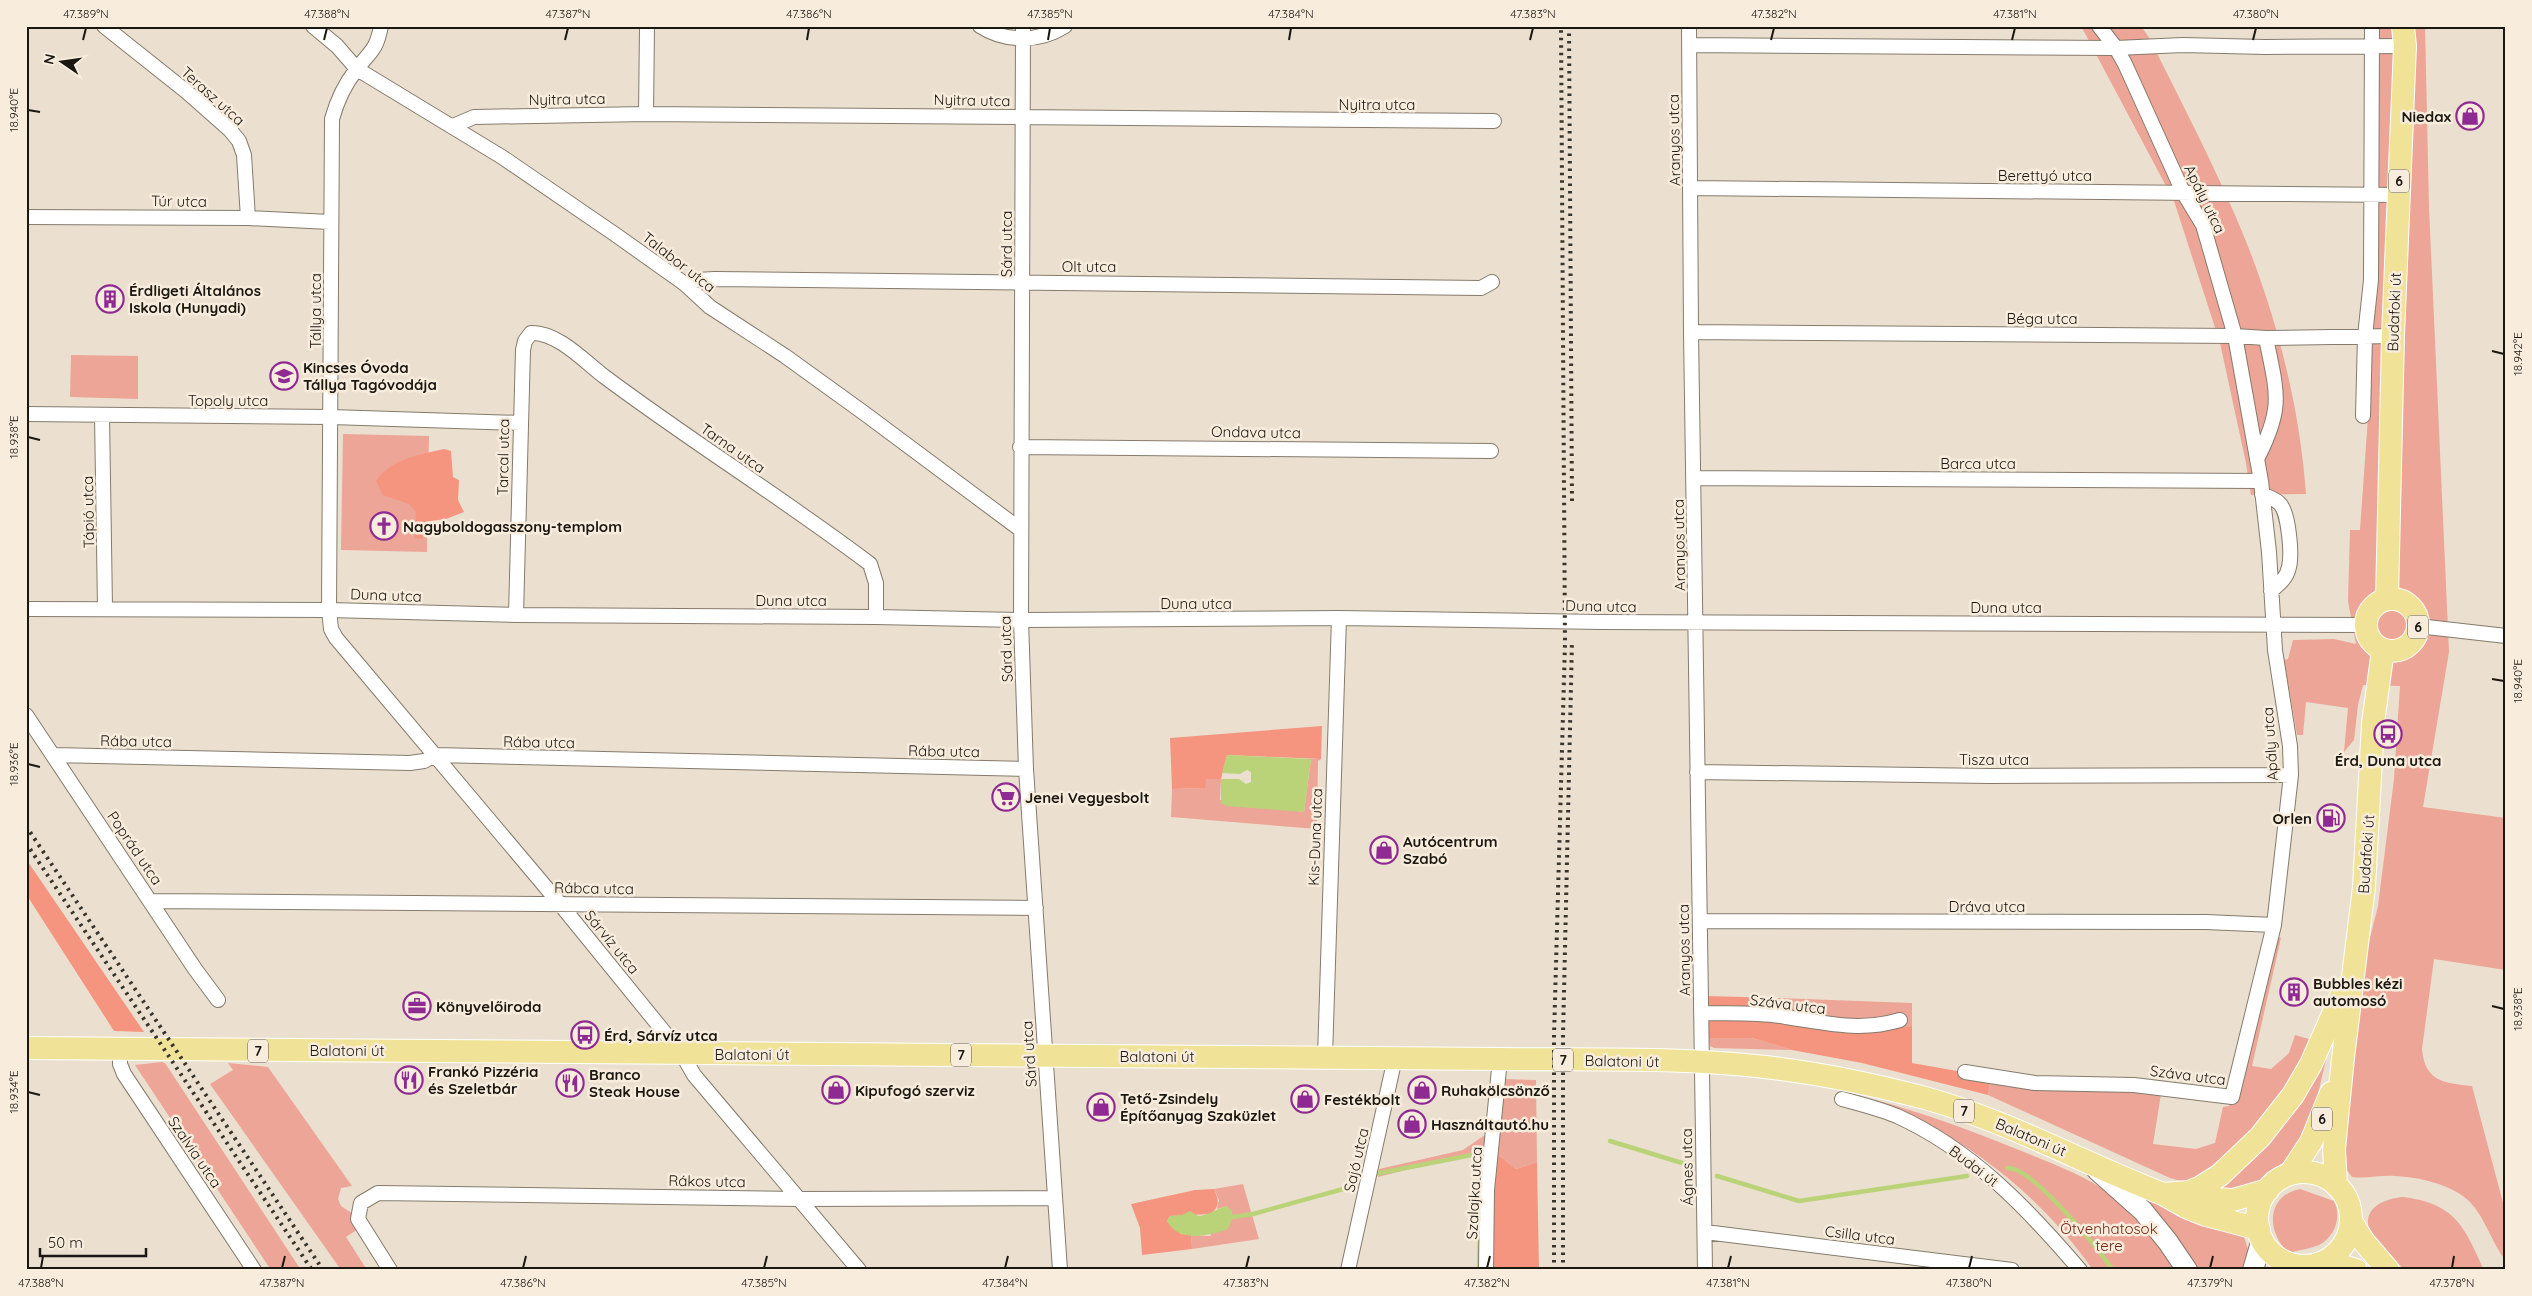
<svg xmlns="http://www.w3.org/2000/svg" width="2532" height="1296" font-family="Quicksand,sans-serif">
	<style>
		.green { fill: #eca596 }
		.forest { fill: #f59580 }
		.water { fill: #bad378 }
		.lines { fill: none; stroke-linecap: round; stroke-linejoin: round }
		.stream { stroke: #bad378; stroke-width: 4.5 }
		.street-casing { stroke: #857b6c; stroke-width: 16 }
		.secondary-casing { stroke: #857b6c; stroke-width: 22 }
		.primary-casing { stroke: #fff; stroke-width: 24 }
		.street { stroke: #fff; stroke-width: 14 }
		.secondary { stroke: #fff; stroke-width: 20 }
		.primary { stroke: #f0e398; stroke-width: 22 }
		.rail { stroke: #38332b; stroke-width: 4; stroke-dasharray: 2.5 5; stroke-linecap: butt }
		.ticks { fill: none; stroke: #1b1711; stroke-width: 2 }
		.labels { text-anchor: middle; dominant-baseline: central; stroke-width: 5; stroke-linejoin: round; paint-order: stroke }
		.shield { fill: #f8eddd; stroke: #5d574e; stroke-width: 1 }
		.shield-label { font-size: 14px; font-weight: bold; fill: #1b1711 }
		.street-label { font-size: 15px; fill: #1b1711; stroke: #f8eddd }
		.poi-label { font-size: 15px; font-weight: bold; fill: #1b1711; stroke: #f8eddd; text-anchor: start }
		.park-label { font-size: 15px; fill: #782414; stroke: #f8eddd }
		.neatline { fill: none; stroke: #1b1711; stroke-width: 2 }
		.ticks-label { font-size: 12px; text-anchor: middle; fill: #1b1711 }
	</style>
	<rect width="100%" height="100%" fill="#ebe0d0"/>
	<!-- green -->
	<path class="green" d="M2081,26H2141L2150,39C2177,94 2206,149 2231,206C2271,295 2299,396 2306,494L2251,495L2246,463L2220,343L2174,201Z
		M2377,26H2425L2429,207L2449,652L2423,807L2506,818V970L2434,959L2422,1049C2425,1082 2444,1083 2472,1086L2506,1214V1261C2492,1244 2486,1219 2470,1202C2452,1184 2418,1177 2395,1176C2380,1175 2367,1179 2352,1177L2346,1169L2341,1150L2363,966L2378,906L2394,779L2400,686L2363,685L2358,705L2354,740L2344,752L2348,708L2306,702L2303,735H2297L2284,660L2288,659L2293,640L2334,639L2356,644L2348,601L2350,530H2360L2370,389Z
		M71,355L138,356V399L70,397Z
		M343,434L429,436L427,552L341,550Z
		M1311,759H1321L1318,761L1317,829L1171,817L1172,789L1205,788V779H1221L1220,800L1304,812Z
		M2271,935L2281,938L2252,1066L2271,1069L2289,1053L2295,1035L2309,1039C2305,1049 2302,1059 2297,1068C2283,1098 2228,1166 2197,1178C2188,1182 2179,1181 2170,1178L1988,1095L1991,1077L2162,1088L2153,1144L2196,1149L2215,1143L2223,1107L2229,1106Z
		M1778,998L1912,1003V1026L1860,1030L1779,1022Z
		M1706,1038H1752L1792,1050L1714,1048L1710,1046Z
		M2329,1047L2313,1115L2290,1159L2266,1173L2257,1184L2231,1195L2216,1186Z
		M162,1062L165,1063L301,1270H271L135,1065Z
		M228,1063L268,1067L352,1186L341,1188L338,1199L341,1206L353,1214L358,1229L346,1237L367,1270H341L210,1084L233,1070Z
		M1504,1079L1536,1080L1537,1162L1516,1169L1495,1152Z
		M1875,1100C1924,1113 1972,1131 2019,1150C2051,1163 2084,1175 2112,1195C2139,1214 2157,1243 2176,1270H2093C2053,1212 1993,1159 1931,1126C1913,1117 1893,1111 1874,1103Z
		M1485,1135L1484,1150L1378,1177L1379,1169L1463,1150Z
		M1243,1184L1259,1239L1192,1249L1191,1235L1210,1236L1227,1206L1217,1209L1219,1200L1214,1189Z
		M2300,1189L2334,1201C2342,1216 2335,1237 2319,1245C2310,1249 2298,1250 2289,1253C2266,1232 2266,1196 2300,1189Z
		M2402,1197C2455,1203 2464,1226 2484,1270H2404L2369,1229C2363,1207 2385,1199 2402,1197Z
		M2150,1201L2243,1234L2248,1249L2245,1270H2194L2149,1204Z"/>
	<!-- forest -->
	<path class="forest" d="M444,449L451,451L453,477L459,480L458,500L464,512L446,519L423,522V539L415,538L416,512L409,504L383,495L376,481C389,460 421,454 444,449Z
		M1322,726L1321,759L1227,755L1221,779H1206L1205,788L1172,789L1170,738Z
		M26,859L39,878L144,1032L114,1031L26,894Z
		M1706,996L1778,998L1779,1022L1860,1030L1912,1026V1063L1991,1077L1988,1095L1862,1063L1792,1050L1752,1038H1706Z
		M1495,1152L1516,1169L1537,1162L1539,1270H1490Z
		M1214,1189C1219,1200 1220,1206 1211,1214L1170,1216L1167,1221L1181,1234L1191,1235L1192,1249L1142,1255L1140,1228L1131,1204L1195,1190Z"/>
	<!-- water -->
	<path class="water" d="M1227,755L1311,759L1304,812L1226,806L1221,803V779H1239L1246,784L1251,782V772L1247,770L1240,774L1222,773Z
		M1227,1206L1232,1211L1233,1217L1228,1229C1209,1236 1178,1243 1167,1221L1170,1216L1182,1215L1190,1211L1198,1216C1209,1215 1216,1209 1227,1206Z"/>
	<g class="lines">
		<!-- stream -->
		<path class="stream" d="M1610,1141L1692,1166
			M2007,1168C2031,1165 2098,1249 2113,1270
			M1375,1174L1482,1153V1178
			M1717,1176L1799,1201L1967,1176
			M1233,1217L1253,1214L1354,1186
			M1479,1270L1480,1231"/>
		<!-- street casing -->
		<g class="street-casing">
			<path id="street" d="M104,26L187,92L230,130L239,141L244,155L248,218
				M313,26L337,46L357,69L502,157L616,235L685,284L710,307L785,356L864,413L1021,530
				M381,26C376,52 370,51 356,70C345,84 337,101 332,119L329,610L331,629L336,638L560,904L682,1054L694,1075L859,1270
				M980,26C1006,43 1040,42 1065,26
				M1023,26L1021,620L1026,769L1060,1270
				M1689,26L1691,332L1705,1270
				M1689,45L2116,48L2183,45L2265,47L2405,46
				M646,114L647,26
				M453,126L474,117L646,114L1494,121
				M1691,188L2399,195
				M26,217L248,218L330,222
				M685,284L698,280L714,279L1481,288L1492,282
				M1691,332L2235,336L2266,338L2393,336
				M26,414L331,417L520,423
				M102,415L105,608
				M2363,416L2365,336L2371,280L2372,26
				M1020,447L1491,451
				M2257,459C2284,407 2277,393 2266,338
				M1694,478L2261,481
				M2262,494C2268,497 2275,499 2279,503C2289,511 2292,555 2289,567C2287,578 2279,584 2271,591
				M26,609L329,610L516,615L876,617L1021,620L1339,618L1602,622L2365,625
				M516,615L523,350L525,341L531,333C558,332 585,362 605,377C692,442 784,499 870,564L876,583V617
				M2418,626L2506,636
				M26,715L195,969L218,1000
				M53,755L410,763L424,761L435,755L1026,769
				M1697,772L1991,776L2291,775
				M152,901L1036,908
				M1700,921L2206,922L2274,925
				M1702,1013C1729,1014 1759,1012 1786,1017C1826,1023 1860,1032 1900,1020
				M120,1049V1064L124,1074L254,1270
				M1325,1057L1339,618
				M1965,1072L2035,1083L2134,1085L2232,1097L2274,925L2291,775L2290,746L2275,650L2269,552L2261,481L2235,336L2203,225L2183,192L2125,64L2116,48L2099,26
				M1842,1099C1861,1104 1880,1109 1897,1116C1972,1150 2028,1209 2080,1270
				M1705,1232L2012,1270
				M390,1270L358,1219L361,1203L378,1193L801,1199L1055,1198
				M1348,1270L1395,1058
				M1486,1270L1487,1190L1500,1059"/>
		</g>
		<!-- secondary casing -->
		<g class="secondary-casing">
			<path id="secondary" d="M2097,1170L2143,1211L2168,1242L2187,1270
				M2253,1270L2262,1239
				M2287,1270L2293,1265"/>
		</g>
		<!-- primary casing -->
		<g class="primary-casing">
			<path id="primary" d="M2366 625a26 26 0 1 1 52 0a26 26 0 1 1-52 0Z
				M2387,599L2393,336L2405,46L2403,26
				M26,1048L1500,1059C1588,1060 1678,1057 1765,1067C1819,1073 1872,1084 1925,1098C2008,1121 2083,1163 2163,1194L2186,1207L2206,1215L2259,1229
				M2257 1219a47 47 0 1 1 94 0a47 47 0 1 1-94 0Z
				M2290,1174L2311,1142L2331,1093
				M2336,1185L2334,1149L2343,1058L2364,887L2373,723L2383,650
				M2163,1194L2189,1192L2201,1187L2220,1175L2260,1137L2293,1095L2311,1064L2344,989
				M2182,1197L2233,1200L2268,1190
				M2351,1221L2364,1242L2388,1270
				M2326,1261L2356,1270"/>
		</g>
		<!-- street -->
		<use href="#street" class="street"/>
		<!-- secondary -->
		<use href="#secondary" class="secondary"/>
		<!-- primary -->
		<use href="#primary" class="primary"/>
		<!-- rail -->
		<path class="rail" d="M1569,26L1572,501
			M26,826L323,1270
			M26,843L312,1270
			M1554,1270V1036L1565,643L1561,26
			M1563,1270V1036L1572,641"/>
	</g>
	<!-- ticks -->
	<path class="ticks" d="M83,40L86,28M324,40L327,28M565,40L568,28M807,40L809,28M1048,40L1050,28M1289,40L1291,28M1530,40L1533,28M1771,40L1774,28M2012,40L2015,28M2253,40L2256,28M28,110L40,112M2492,351L2504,354M28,437L40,440M2492,679L2504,681M28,764L40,767M2492,1006L2504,1009M28,1092L40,1095M41,1268L43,1256M282,1268L285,1256M523,1268L526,1256M764,1268L767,1256M1005,1268L1008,1256M1246,1268L1249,1256M1487,1268L1490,1256M1728,1268L1731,1256M1969,1268L1972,1256M2210,1268L2213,1256M2452,1268L2454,1256"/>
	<!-- icons -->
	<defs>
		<g id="shop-ring" transform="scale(1.4375)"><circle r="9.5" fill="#f8eddd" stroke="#8e2a92" stroke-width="1.5"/><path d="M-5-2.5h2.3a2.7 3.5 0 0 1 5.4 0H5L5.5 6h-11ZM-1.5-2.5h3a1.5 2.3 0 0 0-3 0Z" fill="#8e2a92"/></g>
		<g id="building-ring" transform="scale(1.4375)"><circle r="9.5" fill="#f8eddd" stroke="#8e2a92" stroke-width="1.5"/><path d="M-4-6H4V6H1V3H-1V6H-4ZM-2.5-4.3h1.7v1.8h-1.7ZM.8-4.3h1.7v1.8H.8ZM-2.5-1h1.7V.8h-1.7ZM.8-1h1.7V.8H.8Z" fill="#8e2a92"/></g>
		<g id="school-ring" transform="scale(1.4375)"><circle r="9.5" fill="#f8eddd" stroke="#8e2a92" stroke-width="1.5"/><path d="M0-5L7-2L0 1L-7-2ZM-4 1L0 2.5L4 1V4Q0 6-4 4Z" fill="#8e2a92"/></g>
		<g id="church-ring" transform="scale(1.4375)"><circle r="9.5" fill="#f8eddd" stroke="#8e2a92" stroke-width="1.5"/><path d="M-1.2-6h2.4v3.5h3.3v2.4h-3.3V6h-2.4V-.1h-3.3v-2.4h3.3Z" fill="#8e2a92"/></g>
		<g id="bus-ring" transform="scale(1.4375)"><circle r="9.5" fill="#f8eddd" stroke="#8e2a92" stroke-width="1.5"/><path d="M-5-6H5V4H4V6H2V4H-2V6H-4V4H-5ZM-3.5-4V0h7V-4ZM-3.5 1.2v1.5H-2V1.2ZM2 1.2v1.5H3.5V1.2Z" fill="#8e2a92"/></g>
		<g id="supermarket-ring" transform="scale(1.4375)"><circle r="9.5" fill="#f8eddd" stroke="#8e2a92" stroke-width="1.5"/><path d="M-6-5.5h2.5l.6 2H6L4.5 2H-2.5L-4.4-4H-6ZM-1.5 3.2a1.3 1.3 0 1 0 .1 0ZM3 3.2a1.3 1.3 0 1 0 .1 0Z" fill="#8e2a92"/></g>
		<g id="fuel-ring" transform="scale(1.4375)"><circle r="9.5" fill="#f8eddd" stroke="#8e2a92" stroke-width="1.5"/><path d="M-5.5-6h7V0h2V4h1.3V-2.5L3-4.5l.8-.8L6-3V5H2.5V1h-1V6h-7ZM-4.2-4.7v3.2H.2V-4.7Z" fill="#8e2a92"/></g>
		<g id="office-ring" transform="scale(1.4375)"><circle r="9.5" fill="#f8eddd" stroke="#8e2a92" stroke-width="1.5"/><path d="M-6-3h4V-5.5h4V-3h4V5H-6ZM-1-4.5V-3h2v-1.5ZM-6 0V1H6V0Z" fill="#8e2a92"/></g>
		<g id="restaurant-ring" transform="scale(1.4375)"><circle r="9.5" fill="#f8eddd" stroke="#8e2a92" stroke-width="1.5"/><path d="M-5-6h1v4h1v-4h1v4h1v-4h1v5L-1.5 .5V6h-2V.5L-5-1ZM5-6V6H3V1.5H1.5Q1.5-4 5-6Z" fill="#8e2a92"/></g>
	</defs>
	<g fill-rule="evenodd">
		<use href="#shop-ring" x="2470" y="116"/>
		<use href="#building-ring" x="110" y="299"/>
		<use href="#school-ring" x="284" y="376"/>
		<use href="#church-ring" x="384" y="526"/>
		<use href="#bus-ring" x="2388" y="734"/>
		<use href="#supermarket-ring" x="1006" y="797"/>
		<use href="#fuel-ring" x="2331" y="818"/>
		<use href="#shop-ring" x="1384" y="850"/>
		<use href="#building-ring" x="2294" y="992"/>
		<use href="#office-ring" x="417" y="1006"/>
		<use href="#bus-ring" x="585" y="1035"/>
		<use href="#restaurant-ring" x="409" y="1080"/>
		<use href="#restaurant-ring" x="570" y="1083"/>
		<use href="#shop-ring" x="836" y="1090"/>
		<use href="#shop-ring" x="1422" y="1090"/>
		<use href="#shop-ring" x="1305" y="1099"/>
		<use href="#shop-ring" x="1101" y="1107"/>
		<use href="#shop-ring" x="1412" y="1124"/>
	</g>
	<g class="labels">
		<!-- shield labels -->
		<g class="shield">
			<rect x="2389" y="169.5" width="20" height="23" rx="4"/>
			<rect x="2408" y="615.5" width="20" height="23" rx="4"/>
			<rect x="248" y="1039.5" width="20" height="23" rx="4"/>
			<rect x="951" y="1043.5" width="20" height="23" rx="4"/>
			<rect x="1553" y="1048.5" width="20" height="23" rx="4"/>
			<rect x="1954" y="1099.5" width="20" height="23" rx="4"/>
			<rect x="2312" y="1107.5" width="20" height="23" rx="4"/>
		</g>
		<g class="shield-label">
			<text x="2399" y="181">6</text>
			<text x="2418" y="627">6</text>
			<text x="258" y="1051">7</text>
			<text x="961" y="1055">7</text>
			<text x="1563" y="1060">7</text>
			<text x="1964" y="1111">7</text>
			<text x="2322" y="1119">6</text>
		</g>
		<!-- street labels -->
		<g class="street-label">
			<text transform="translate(213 96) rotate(42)">Terasz utca</text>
			<text transform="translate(567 99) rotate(-1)">Nyitra utca</text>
			<text transform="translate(972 100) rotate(1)">Nyitra utca</text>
			<text x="1377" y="104">Nyitra utca</text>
			<text transform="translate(1674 140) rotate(-91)">Aranyos utca</text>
			<text x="2045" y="175">Berettyó utca</text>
			<text transform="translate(2205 199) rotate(64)">Apály utca</text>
			<text transform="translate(179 201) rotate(1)">Túr utca</text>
			<text transform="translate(1006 244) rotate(-90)">Sárd utca</text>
			<text transform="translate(679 262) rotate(38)">Talabor utca</text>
			<text x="1089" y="266">Olt utca</text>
			<text transform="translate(315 311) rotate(-90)">Tállya utca</text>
			<text transform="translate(2394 312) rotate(-88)">Budafoki út</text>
			<text x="2042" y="318">Béga utca</text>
			<text x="228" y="400">Topoly utca</text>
			<text transform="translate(1256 432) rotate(1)">Ondava utca</text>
			<text transform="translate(733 448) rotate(35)">Tarna utca</text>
			<text transform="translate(503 457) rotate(-89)">Tarcal utca</text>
			<text x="1978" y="463">Barca utca</text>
			<text transform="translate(88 512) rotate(-91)">Tápió utca</text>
			<text transform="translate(1679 545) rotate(-91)">Aranyos utca</text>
			<text transform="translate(386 595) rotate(2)">Duna utca</text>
			<text x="791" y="600">Duna utca</text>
			<text x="1196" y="603">Duna utca</text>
			<text transform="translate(1601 606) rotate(1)">Duna utca</text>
			<text x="2006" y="607">Duna utca</text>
			<text transform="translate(1006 649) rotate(-92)">Sárd utca</text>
			<text transform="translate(136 741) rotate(1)">Rába utca</text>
			<text transform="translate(539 742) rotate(1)">Rába utca</text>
			<text transform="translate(2270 744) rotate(-94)">Apály utca</text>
			<text transform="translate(944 751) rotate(1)">Rába utca</text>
			<text x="1994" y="759">Tisza utca</text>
			<text transform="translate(1315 837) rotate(-88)">Kis-Duna utca</text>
			<text transform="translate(135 848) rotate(56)">Poprád utca</text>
			<text transform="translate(2366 854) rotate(-86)">Budafoki út</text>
			<text transform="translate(594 888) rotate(1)">Rábca utca</text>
			<text x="1987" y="906">Dráva utca</text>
			<text transform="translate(612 942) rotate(51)">Sárvíz utca</text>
			<text transform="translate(1684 950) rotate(-91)">Aranyos utca</text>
			<text transform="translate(1788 1004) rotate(7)">Száva utca</text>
			<text x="347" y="1050">Balatoni út</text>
			<text x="752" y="1054">Balatoni út</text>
			<text transform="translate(1029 1054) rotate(-94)">Sárd utca</text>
			<text x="1157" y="1056">Balatoni út</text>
			<text transform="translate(1622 1061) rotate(1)">Balatoni út</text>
			<text transform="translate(2188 1075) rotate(7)">Száva utca</text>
			<text transform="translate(2031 1137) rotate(23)">Balatoni út</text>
			<text transform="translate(195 1152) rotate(56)">Szalvia utca</text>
			<text transform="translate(1356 1160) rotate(-77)">Sajó utca</text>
			<text transform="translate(1974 1166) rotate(37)">Budai út</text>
			<text transform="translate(1687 1167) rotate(-91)">Ágnes utca</text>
			<text transform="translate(707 1181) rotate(1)">Rákos utca</text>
			<text transform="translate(1474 1193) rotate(-87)">Szalajka utca</text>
			<text transform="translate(1860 1235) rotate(7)">Csilla utca</text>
		</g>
		<!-- poi labels -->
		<g class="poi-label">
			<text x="2451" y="116" text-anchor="end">Niedax</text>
			<text x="129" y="290">Érdligeti Általános<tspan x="129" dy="17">Iskola (Hunyadi)</tspan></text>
			<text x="303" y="367">Kincses Óvoda<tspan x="303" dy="17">Tállya Tagóvodája</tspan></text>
			<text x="403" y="526">Nagyboldogasszony-templom</text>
			<text x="2388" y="760" text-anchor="middle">Érd, Duna utca</text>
			<text x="1025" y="797">Jenei Vegyesbolt</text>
			<text x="2312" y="818" text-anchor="end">Orlen</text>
			<text x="1403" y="841">Autócentrum<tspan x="1403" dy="17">Szabó</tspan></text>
			<text x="2313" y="983">Bubbles kézi<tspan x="2313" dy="17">automosó</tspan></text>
			<text x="436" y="1006">Könyvelőiroda</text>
			<text x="604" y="1035">Érd, Sárvíz utca</text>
			<text x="428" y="1071">Frankó Pizzéria<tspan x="428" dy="17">és Szeletbár</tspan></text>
			<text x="589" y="1074">Branco<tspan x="589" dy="17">Steak House</tspan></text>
			<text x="855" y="1090">Kipufogó szerviz</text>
			<text x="1441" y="1090">Ruhakölcsönző</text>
			<text x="1120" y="1098">Tető-Zsindely<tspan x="1120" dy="17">Építőanyag Szaküzlet</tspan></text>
			<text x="1324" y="1099">Festékbolt</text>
			<text x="1431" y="1124">Használtautó.hu</text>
		</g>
		<!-- park labels -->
		<g class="park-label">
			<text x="2109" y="1228">Ötvenhatosok<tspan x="2109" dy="17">tere</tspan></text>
		</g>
	</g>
	<!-- border -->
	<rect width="2532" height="1296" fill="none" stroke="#f8eddd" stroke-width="55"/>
	<!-- north arrow -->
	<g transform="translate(62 62) rotate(283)" stroke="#f8eddd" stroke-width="4" paint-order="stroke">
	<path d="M0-4L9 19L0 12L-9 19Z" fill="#1b1711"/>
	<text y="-8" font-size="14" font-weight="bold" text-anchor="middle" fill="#1b1711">N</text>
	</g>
	<!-- scale -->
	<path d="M40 1248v8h106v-8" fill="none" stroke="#1b1711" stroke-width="2.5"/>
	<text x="48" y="1248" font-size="15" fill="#1b1711" stroke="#f8eddd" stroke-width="4" paint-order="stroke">50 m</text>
	<rect x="28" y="28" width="2476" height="1240" class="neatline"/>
	<g class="ticks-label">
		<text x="86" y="18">47.389°N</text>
		<text x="327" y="18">47.388°N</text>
		<text x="568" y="18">47.387°N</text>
		<text x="809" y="18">47.386°N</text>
		<text x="1050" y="18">47.385°N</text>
		<text x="1291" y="18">47.384°N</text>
		<text x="1533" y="18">47.383°N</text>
		<text x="1774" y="18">47.382°N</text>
		<text x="2015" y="18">47.381°N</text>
		<text x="2256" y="18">47.380°N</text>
		<text transform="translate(14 110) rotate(-90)" y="4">18.940°E</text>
		<text transform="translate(2518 354) rotate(-90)" y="4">18.942°E</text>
		<text transform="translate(14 437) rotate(-90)" y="4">18.938°E</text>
		<text transform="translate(2518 681) rotate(-90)" y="4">18.940°E</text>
		<text transform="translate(14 764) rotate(-90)" y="4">18.936°E</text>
		<text transform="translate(2518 1009) rotate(-90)" y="4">18.938°E</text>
		<text transform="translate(14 1092) rotate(-90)" y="4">18.934°E</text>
		<text x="41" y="1287">47.388°N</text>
		<text x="282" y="1287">47.387°N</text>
		<text x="523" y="1287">47.386°N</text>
		<text x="764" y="1287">47.385°N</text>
		<text x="1005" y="1287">47.384°N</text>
		<text x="1246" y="1287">47.383°N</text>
		<text x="1487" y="1287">47.382°N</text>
		<text x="1728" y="1287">47.381°N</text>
		<text x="1969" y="1287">47.380°N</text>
		<text x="2210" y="1287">47.379°N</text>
		<text x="2452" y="1287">47.378°N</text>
	</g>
</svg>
